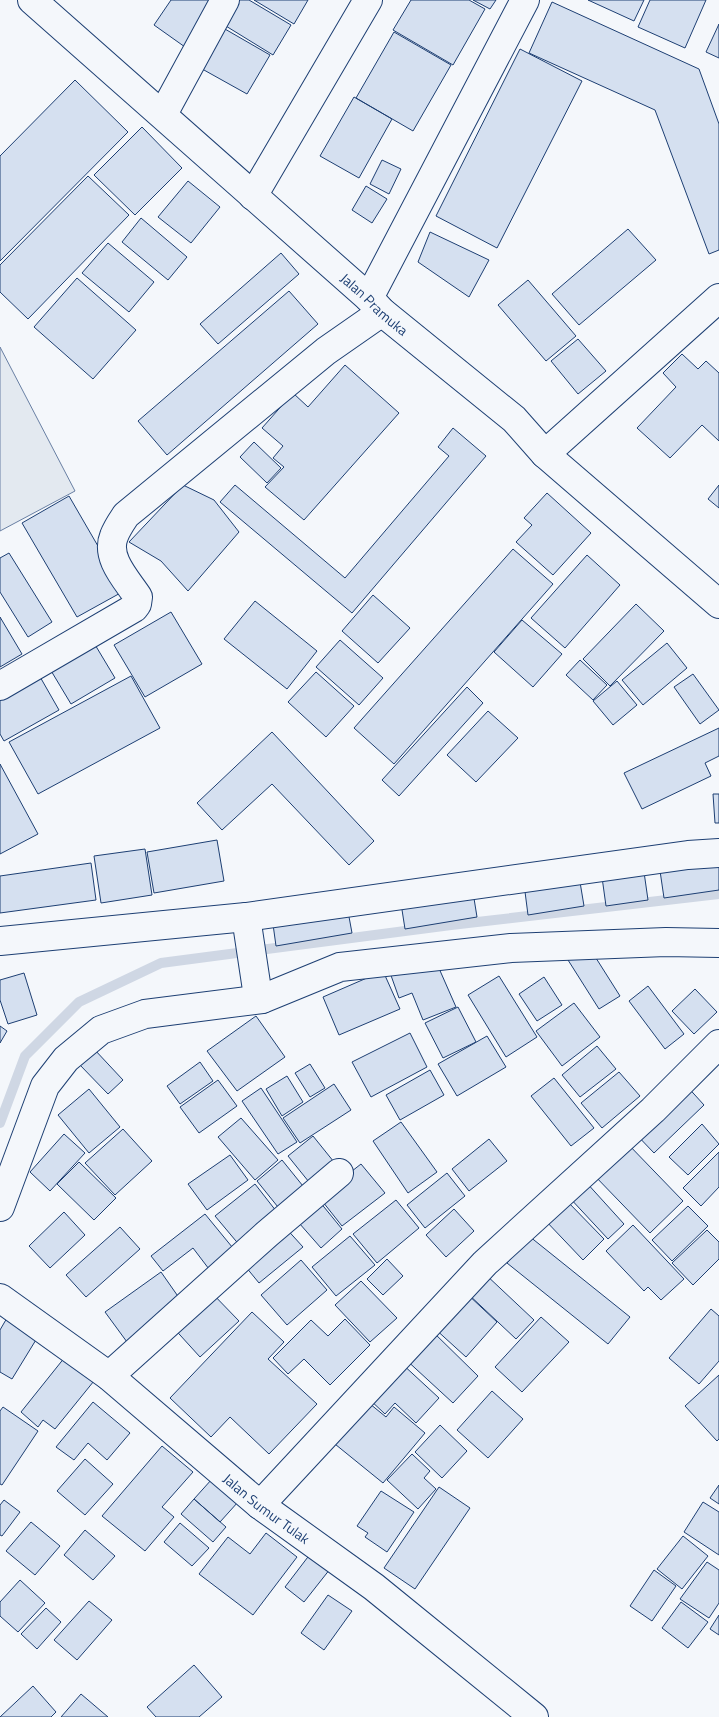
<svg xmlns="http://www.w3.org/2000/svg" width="719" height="1717" font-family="'Titillium Web',sans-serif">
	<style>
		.green { fill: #e3e9f0; stroke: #687fa3 }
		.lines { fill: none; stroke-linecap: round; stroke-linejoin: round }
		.stream { stroke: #cfd7e4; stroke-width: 10 }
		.building { fill: #d5e0f0; stroke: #1d3f73 }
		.minor-casing { stroke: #1d3f73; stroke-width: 30 }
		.secondary-casing { stroke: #1d3f73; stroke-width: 30 }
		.minor { stroke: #f4f7fb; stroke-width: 28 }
		.secondary { stroke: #f4f7fb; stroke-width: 28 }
		.labels { text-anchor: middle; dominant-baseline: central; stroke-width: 4; stroke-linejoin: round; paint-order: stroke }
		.street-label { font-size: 14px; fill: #1d3f73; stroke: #f4f7fb }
	</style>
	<rect width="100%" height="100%" fill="#f4f7fb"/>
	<!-- green -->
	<path class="green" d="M0,347L75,491L0,531Z"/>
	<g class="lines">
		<!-- stream -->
		<path class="stream" d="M0,1123L25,1056L79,1002L161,963L451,925L719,894"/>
	</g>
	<!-- building -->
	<path class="building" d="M171,0H216L185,47L154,25Z
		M235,0H249L291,25L273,55L221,23Z
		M254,0H308L294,24Z
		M411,0H469L485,9L453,65L393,30Z
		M473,0H496L490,9Z
		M588,0H644L634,21Z
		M650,0H706L685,48L638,27Z
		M552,2L699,69L719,124V250L709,254L655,110L529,53Z
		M719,24V58L706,52Z
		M218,25L270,55L247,94L195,65Z
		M394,32L451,65L413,131L356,98Z
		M520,49L582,81L497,248L436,216Z
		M75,80L128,132L0,261V156Z
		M354,97L392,119L359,178L320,156Z
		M142,127L182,168L135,215L94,175Z
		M382,160L401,169L389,194L370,184Z
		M88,176L129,215L28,319L0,292V265Z
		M188,181L220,207L191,243L158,217Z
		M366,186L387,199L372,223L352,210Z
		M141,218L187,257L168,280L122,242Z
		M628,229L656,260L579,325L552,294Z
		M430,232L489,260L469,297L418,262Z
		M108,243L154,282L129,312L82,273Z
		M281,253L299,274L218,344L200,324Z
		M77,278L136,330L93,379L34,327Z
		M528,280L576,336L546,361L498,305Z
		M289,291L318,324L167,455L138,421Z
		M578,339L606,371L578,394L551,361Z
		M682,354L698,369L706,361L719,373V441L702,425L670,458L637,428L676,387L663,373Z
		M345,365L399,413L304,520L265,487L284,467L273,458L283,446L262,428L293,393L308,407Z
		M453,428L486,456L352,613L220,502L235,485L345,578L449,456L438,447Z
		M254,442L281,468L267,483L240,457Z
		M183,485L214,500L239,532L188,591L161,561L129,542Z
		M719,485V508L708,499Z
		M547,493L591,533L553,575L516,542L532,525L524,518Z
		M69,496L124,591L77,617L22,523Z
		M513,549L553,584L394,764L354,728Z
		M9,553L52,622L28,637L0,592V558Z
		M587,555L620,585L565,648L531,618Z
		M373,595L410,628L378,663L342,631Z
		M255,601L317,651L287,689L224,639Z
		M636,604L664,631L610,686L583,659Z
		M171,612L202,664L145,697L114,645Z
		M0,617L22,654L0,667Z
		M522,620L562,654L533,687L494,652Z
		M340,640L383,678L359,705L316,667Z
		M94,643L115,678L71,704L50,669Z
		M667,643L687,668L643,705L622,680Z
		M580,660L607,685L593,700L566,675Z
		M35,668L59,710L4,741L0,734V688Z
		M316,672L354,706L326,737L288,702Z
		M693,674L719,710L700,724L674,687Z
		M131,676L160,728L38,794L9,742Z
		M617,681L637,705L613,725L593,701Z
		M467,687L483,703L399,796L382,780Z
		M488,711L518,738L476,782L447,755Z
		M719,728V756L705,763L711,776L642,809L624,773Z
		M272,732L374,841L349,865L272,784L222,830L197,803Z
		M0,764L38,834L0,854Z
		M713,794H719V823H715Z
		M217,840L224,881L154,893L147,852Z
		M145,849L152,895L101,903L94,856Z
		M719,856V890L664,898L659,864Z
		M91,863L96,900L0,913V876Z
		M643,865L648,900L606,906L601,870Z
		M579,876L584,906L528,915L524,884Z
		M472,886L477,917L405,929L400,897Z
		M347,906L352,933L276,946L272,917Z
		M589,947L620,996L599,1009L568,960Z
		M434,957L456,1007L423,1020L412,993L399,998L388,967Z
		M383,971L400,1009L339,1035L323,997Z
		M24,973L37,1015L8,1024L0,1000V980Z
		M499,976L537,1037L506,1057L468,995Z
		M544,977L562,1005L537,1021L519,994Z
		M648,986L684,1034L665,1049L629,1001Z
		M695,989L717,1012L694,1034L672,1011Z
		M574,1003L600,1037L562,1066L536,1031Z
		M458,1007L476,1042L443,1058L425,1023Z
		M256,1016L285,1057L237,1091L207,1051Z
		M0,1026L7,1031L0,1043Z
		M410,1033L427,1067L371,1097L352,1062Z
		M487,1036L506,1067L457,1096L438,1064Z
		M597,1046L616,1069L580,1097L562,1075Z
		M94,1049L123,1080L108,1094L79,1064Z
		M200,1062L213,1081L180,1104L167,1086Z
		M310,1064L325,1088L310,1097L295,1073Z
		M430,1070L444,1095L400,1120L386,1095Z
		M619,1072L640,1096L602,1128L581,1103Z
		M287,1076L303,1102L282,1116L266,1089Z
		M554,1078L594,1128L571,1146L531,1096Z
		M218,1080L237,1106L199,1133L180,1107Z
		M684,1083L704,1105L654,1153L633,1131Z
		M334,1084L351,1110L300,1143L283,1118Z
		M261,1088L297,1142L278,1154L242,1101Z
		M89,1089L120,1127L89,1153L58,1115Z
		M241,1118L278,1160L255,1180L218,1137Z
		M401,1122L437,1172L408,1193L373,1141Z
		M702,1124L719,1144L688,1175L669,1157Z
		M123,1129L152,1161L115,1195L85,1163Z
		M64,1134L85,1153L50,1191L30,1172Z
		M313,1136L338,1167L313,1187L288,1156Z
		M489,1139L507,1161L469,1191L452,1169Z
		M625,1141L683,1201L650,1233L592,1173Z
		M719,1152V1187L701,1206L683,1188Z
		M230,1155L248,1180L207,1210L188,1184Z
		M282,1160L307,1191L282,1212L257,1181Z
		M79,1162L116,1198L94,1220L57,1184Z
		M361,1164L385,1193L342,1226L319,1197Z
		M447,1173L465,1196L425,1228L407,1205Z
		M585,1181L624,1224L608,1239L568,1196Z
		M255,1184L280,1216L241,1247L215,1216Z
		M315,1196L342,1229L321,1248L292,1215Z
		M565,1199L604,1239L583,1260L544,1219Z
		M396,1200L419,1228L377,1263L353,1234Z
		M688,1206L708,1226L672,1261L652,1240Z
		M454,1209L474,1231L446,1257L426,1235Z
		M64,1212L85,1235L50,1268L29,1246Z
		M205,1214L237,1253L212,1273L193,1248L163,1271L151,1256Z
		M283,1225L303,1247L259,1283L241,1261Z
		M633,1225L684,1279L661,1300L648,1287L644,1291L606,1251Z
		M120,1227L140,1249L86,1297L66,1275Z
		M707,1230L719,1242V1259L693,1285L672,1263Z
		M350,1236L375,1265L336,1296L312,1267Z
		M529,1236L630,1317L608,1344L507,1263Z
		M387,1259L403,1276L383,1295L367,1279Z
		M301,1260L327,1290L287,1325L261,1295Z
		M161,1272L182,1302L127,1342L105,1312Z
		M484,1273L534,1320L516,1339L466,1292Z
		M361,1281L397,1318L370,1342L335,1305Z
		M208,1289L239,1321L200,1357L170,1324Z
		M465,1292L497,1322L466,1357L433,1327Z
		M711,1309L719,1316V1361L699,1384L669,1358Z
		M11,1311L42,1330L12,1379L0,1372V1330Z
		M252,1312L284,1342L268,1359L317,1404L269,1454L230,1417L211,1437L170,1398Z
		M541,1317L569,1342L522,1392L495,1367Z
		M345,1319L370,1345L330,1385L304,1359L288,1374L273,1358L311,1320L328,1336Z
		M430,1329L478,1376L453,1403L403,1357Z
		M69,1352L98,1376L55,1429L43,1420L38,1427L21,1412Z
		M400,1362L439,1398L416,1423L395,1403L385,1414L368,1398Z
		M719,1375V1439L717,1441L685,1406Z
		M492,1391L523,1419L488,1458L457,1430Z
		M364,1399L386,1417L394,1407L425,1433L383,1483L330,1440Z
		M93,1402L130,1433L107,1460L88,1443L74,1460L56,1447Z
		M3,1407L38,1431L2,1485L0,1484V1411Z
		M440,1425L467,1451L442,1478L415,1452Z
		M162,1446L193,1472L162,1507L174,1517L145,1551L102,1516Z
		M412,1454L430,1471L424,1478L436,1489L418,1509L387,1480Z
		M85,1459L113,1484L85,1515L57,1491Z
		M212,1479L238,1502L220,1522L194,1499Z
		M719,1485V1504L710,1498Z
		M439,1487L470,1508L415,1589L384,1568Z
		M381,1491L414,1512L387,1552L365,1537L368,1533L357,1526Z
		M194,1499L226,1527L213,1542L181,1514Z
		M4,1500L20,1512L2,1536L0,1535V1505Z
		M703,1502L719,1512V1555L684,1532Z
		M31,1522L60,1546L35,1575L6,1551Z
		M180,1523L209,1548L192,1566L164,1542Z
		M85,1530L115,1556L93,1580L64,1555Z
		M266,1533L297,1557L253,1615L199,1574L228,1537L250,1554Z
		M683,1536L708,1556L682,1589L657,1569Z
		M314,1549L334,1564L304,1602L285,1587Z
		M707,1562L719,1570V1603L709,1618L680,1599Z
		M654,1570L676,1586L652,1621L630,1606Z
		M20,1580L45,1603L18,1632L0,1616V1602Z
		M328,1595L352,1611L324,1650L301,1633Z
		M89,1601L112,1620L77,1660L54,1640Z
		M681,1602L708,1622L688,1648L662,1628Z
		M46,1608L61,1622L37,1649L21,1634Z
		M719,1615V1635L710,1629Z
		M194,1665L222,1697L199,1717H156L147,1707Z
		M33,1686L56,1712L51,1717H0Z
		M81,1694L108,1717H61Z"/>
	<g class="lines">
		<!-- minor casing -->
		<g class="minor-casing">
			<g id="minor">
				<path d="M163,114L225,0"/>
				<path d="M253,196L368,0"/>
				<path d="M369,298L525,0"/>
				<path d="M545,454L719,298"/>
				<path d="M0,686L134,608L137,604L138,597C127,580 105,558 114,536C117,528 122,521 126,515L326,351L382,312"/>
				<path d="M246,917L257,990L262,999"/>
				<path d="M0,941L246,917L688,855L719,853"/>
				<path d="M0,1207L45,1086L66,1059L101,1030L145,1014L262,999L340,967L511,948L666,942L719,943"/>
				<path id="s1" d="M0,1298L109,1376L260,1505L374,1587L534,1717"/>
				<path d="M109,1376L267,1234L339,1173"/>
				<path d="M260,1505L485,1263L653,1110L719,1044"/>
			</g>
		</g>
		<!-- secondary casing -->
		<g class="secondary-casing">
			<g id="secondary">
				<path id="s2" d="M32,0L369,298L382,312L514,419L545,454L719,604"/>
			</g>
		</g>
		<!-- minor -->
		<use href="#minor" class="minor"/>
		<!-- secondary -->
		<use href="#secondary" class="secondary"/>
	</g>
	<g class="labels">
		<!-- street labels -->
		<g class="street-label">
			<text stroke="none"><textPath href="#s2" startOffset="458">Jalan Pramuka</textPath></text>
			<text stroke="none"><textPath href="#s1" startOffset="340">Jalan Sumur Tulak</textPath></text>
		</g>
	</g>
</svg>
